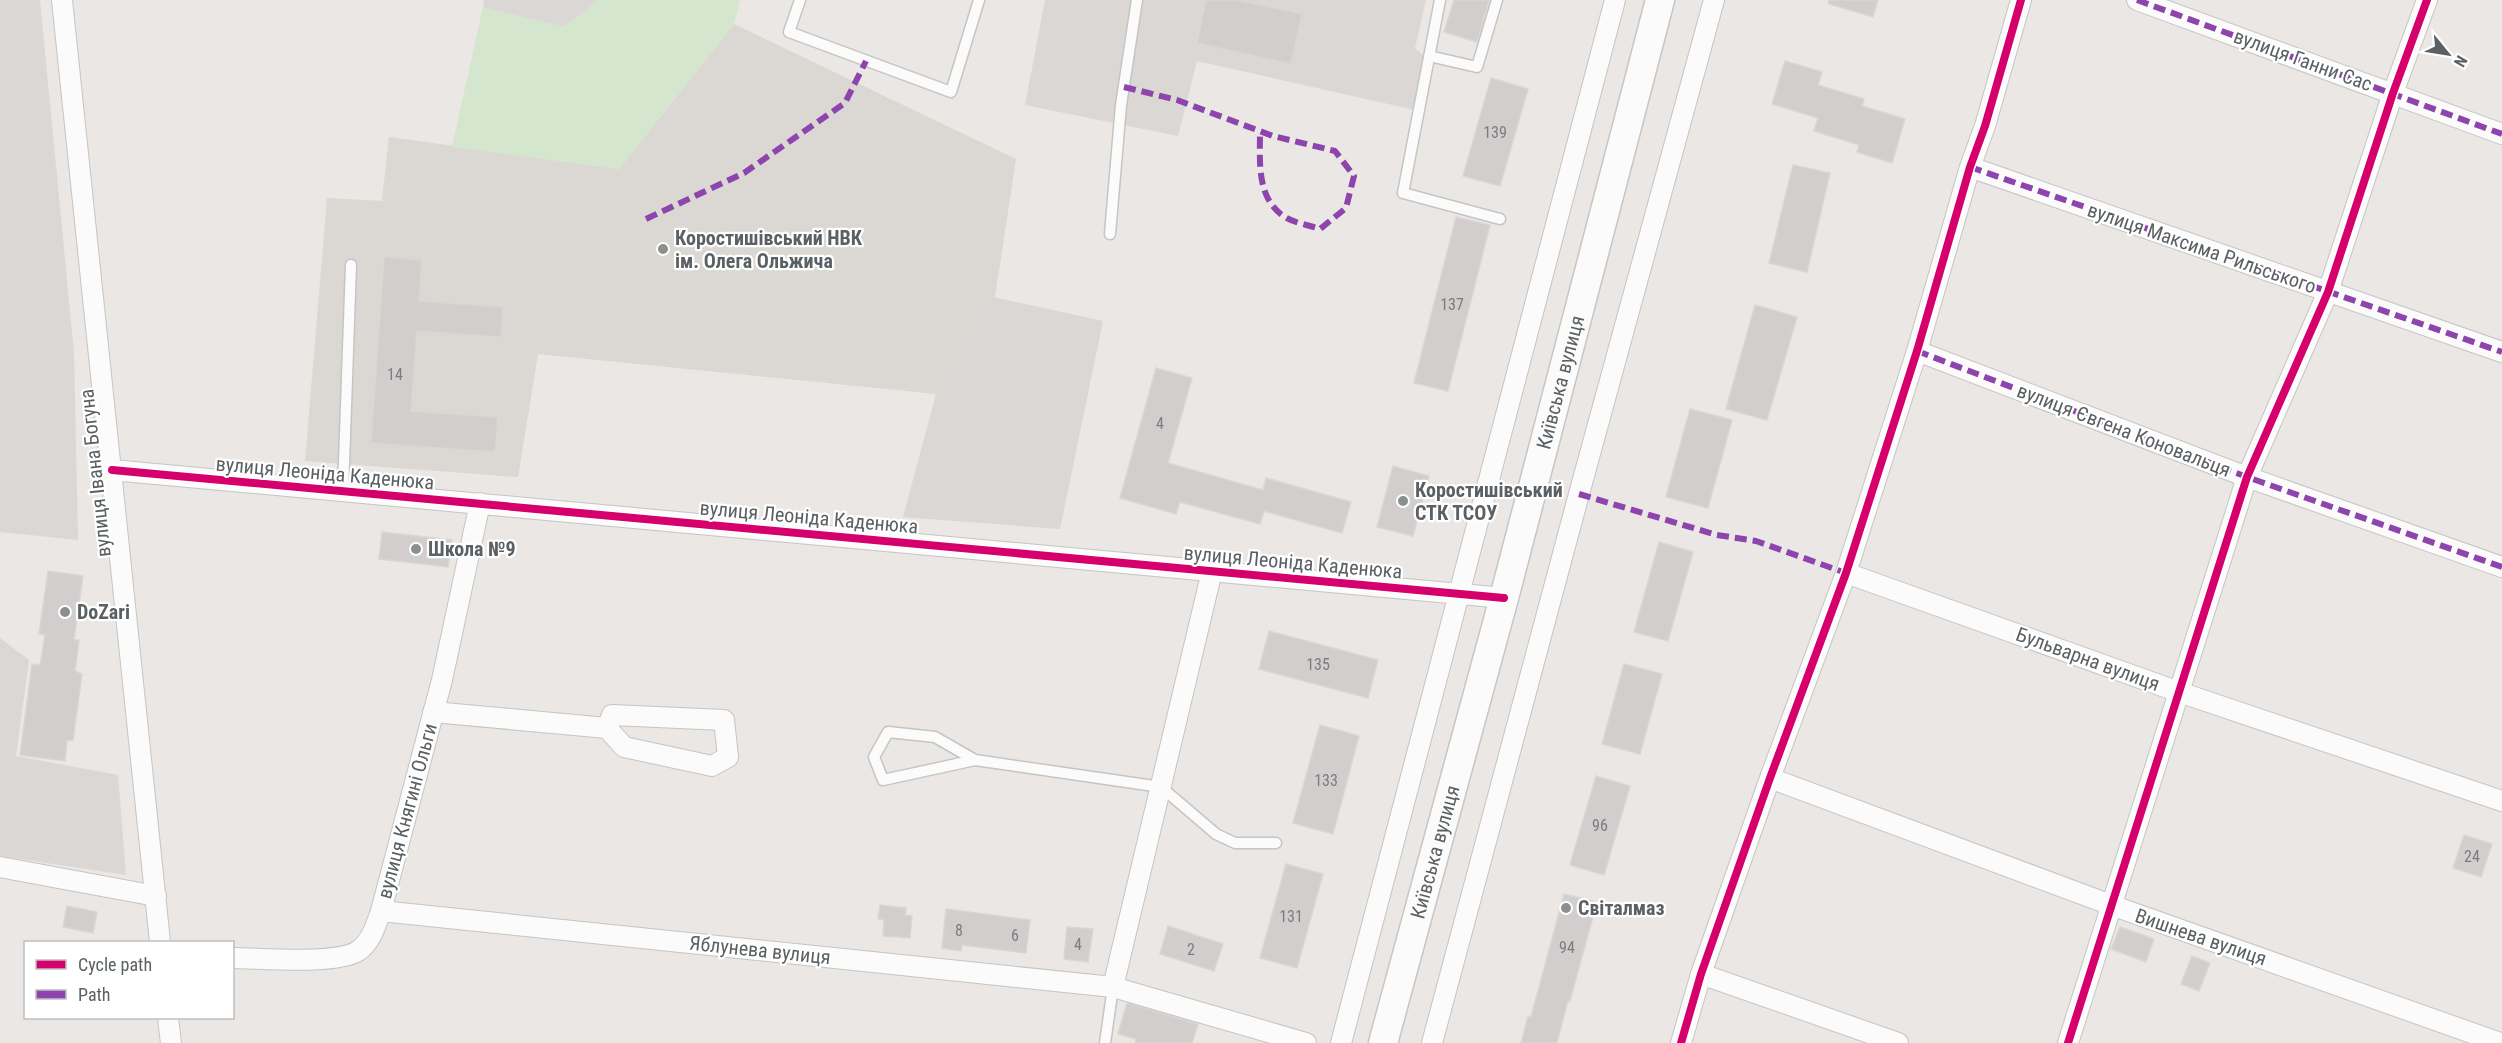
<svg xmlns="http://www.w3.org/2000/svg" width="2502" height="1043" font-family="'Roboto Condensed',sans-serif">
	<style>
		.industrial { fill: #dad7d4 }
		.education { fill: #dbd7d2 }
		.green { fill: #d5e6ce }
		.building { fill: #d1cecd; stroke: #dad6d3; stroke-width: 1.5 }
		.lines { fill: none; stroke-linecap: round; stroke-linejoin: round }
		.lane-casing { stroke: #c4c5c4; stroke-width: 13 }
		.street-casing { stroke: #c4c5c4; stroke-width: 22 }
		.secondary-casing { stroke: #c6c6c6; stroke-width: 31 }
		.lane { stroke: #fcfbfb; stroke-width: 10 }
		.street { stroke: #fcfbfb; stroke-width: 20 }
		.secondary { stroke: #fcfbfb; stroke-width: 28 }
		.quiet { stroke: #8e44ad; stroke-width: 6; stroke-dasharray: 12 6; stroke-linecap: butt }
		.cycleway-casing { stroke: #fff; stroke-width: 11 }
		.cycleway { stroke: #d6006c; stroke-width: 8 }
		.poi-dot { fill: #8c8f90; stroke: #fff; stroke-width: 2 }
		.labels { text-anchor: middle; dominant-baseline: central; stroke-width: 4.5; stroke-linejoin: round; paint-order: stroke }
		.number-label { font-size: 16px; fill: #797d7e }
		.street-label { font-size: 20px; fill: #5a6063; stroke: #fff }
		.poi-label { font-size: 20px; font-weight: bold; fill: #5a6063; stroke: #fff; text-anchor: start }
	</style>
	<rect width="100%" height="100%" fill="#eae7e4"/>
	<!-- industrial -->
	<path class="industrial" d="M0,0H40L74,353L78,540L0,532Z
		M484,0H599L564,27L483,7Z
		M1045,0H1426L1415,48L1430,62L1415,110L1197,61L1178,136L1025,105Z
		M988,296L1103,321L1060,529L903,517L936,394Z
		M0,638L29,660L16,756L118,775L126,875L0,856Z"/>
	<!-- education -->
	<path class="education" d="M734,24L1016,159L995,297L988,296L936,394L538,354L518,477L305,461L327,198L382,201L389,137L619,169Z"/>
	<!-- green -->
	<path class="green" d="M599,0H740L734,24L619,169L452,147L483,7L564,27Z"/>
	<!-- building -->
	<path class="building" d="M1206,0H1237L1302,14L1291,64L1197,43Z
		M1454,0H1489L1477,42L1444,32Z
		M1829,0H1878L1873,17L1829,4Z
		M1785,61L1822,72L1818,85L1864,99L1862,106L1905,119L1892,163L1857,152L1859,145L1814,131L1818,118L1772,104Z
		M1491,78L1528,89L1500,186L1463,176Z
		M1793,165L1830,173L1807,272L1769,263Z
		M1456,217L1490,225L1448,391L1414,383Z
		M384,257L422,260L419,301L503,307L501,337L417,331L411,411L498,417L495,452L371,443Z
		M1755,305L1797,317L1767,420L1726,409Z
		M1156,368L1192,378L1168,463L1263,490L1266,478L1351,502L1342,533L1264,511L1260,524L1180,502L1176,514L1120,498Z
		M1690,409L1732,420L1708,508L1666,497Z
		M1393,466L1429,476L1413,536L1377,527Z
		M382,532L452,540L448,567L379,559Z
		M1659,542L1693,552L1668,641L1634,632Z
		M48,571L83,576L74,640H79L75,671L82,674L73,740L67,741L65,761L20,755L32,664L40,665L45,635L39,634Z
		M1269,631L1378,660L1368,698L1259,669Z
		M1624,664L1662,674L1640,754L1602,744Z
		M1320,725L1359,736L1333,834L1293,823Z
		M1596,776L1630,786L1604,875L1570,865Z
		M2464,835L2492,844L2481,877L2453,868Z
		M1286,864L1323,874L1297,968L1260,958Z
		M1564,894L1597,902L1570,1001L1568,1000L1557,1043H1521L1528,1016L1531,1017Z
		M880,905L906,908L905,915L912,916L910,938L883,936L884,920L878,919Z
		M67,906L97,912L93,933L63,927Z
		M946,909L1030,920L1026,953L962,945L961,951L942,948Z
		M1168,926L1223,944L1214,971L1160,954Z
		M1067,927L1093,929L1088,962L1064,959Z
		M2120,927L2154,939L2146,962L2111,949Z
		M2192,956L2210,963L2199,991L2181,984Z
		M1127,1003L1198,1024L1192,1043H1135L1136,1039L1118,1034Z"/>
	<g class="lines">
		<!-- lane casing -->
		<g class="lane-casing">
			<path id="lane" d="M800,0L789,32L951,92L979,0
				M1440,0L1403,193L1500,219
				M1429,56L1477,67L1497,0
				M1110,234L1121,105L1137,0
				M343,491L351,265
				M975,760L935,737L888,732L874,757L883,780L975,760L1161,787L1216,834L1235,843H1276
				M1105,1043L1113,987"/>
		</g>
		<!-- street casing -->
		<g class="street-casing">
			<path id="street" d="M62,0L160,942
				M2137,0L2502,134
				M1970,167L2502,352
				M1917,351L2247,477L2502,567
				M112,470L1504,598
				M1846,573L2179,692L2502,801
				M433,712L607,728L624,747L712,766L728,757L724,720L612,715L607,728
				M1770,778L2111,905L2500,1043
				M0,867L156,896
				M381,911L1113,987L1306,1043
				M232,958C261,958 335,965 358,951C371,942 376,925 381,911L442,680L480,503
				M1701,974L1898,1043
				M1113,987L1212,571
				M168,1018L171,1043
				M1341,1043L1615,0
				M1432,1043L1579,494L1714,0
				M1681,1043L1701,974L1770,778L1846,573L1917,351L1970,167L1985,126L2021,0
				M2068,1043L2247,477L2328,292L2393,93L2427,0"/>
		</g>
		<!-- secondary casing -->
		<g class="secondary-casing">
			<g id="secondary">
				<path id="s1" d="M1383,1043L1504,598L1660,0"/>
			</g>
		</g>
		<!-- lane -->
		<use href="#lane" class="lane"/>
		<!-- street -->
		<use href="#street" class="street"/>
		<!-- secondary -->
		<use href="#secondary" class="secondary"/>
		<!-- quiet -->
		<path class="quiet" d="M2137,0L2502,134
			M1124,87L1177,100L1273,136L1335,151L1354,176L1346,208L1320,229C1309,225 1294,223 1285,217C1256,199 1260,161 1260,132
			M1970,167L2502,352
			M646,219L744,173L845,103L866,61
			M1917,351L2247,477L2502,567
			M1579,494L1717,535L1756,541L1846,573"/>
		<!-- cycleway casing -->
		<g class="cycleway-casing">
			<path id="cycleway" d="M112,470L1504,598
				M1681,1043L1701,974L1770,778L1846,573L1917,351L1970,167L1985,126L2021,0
				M2068,1043L2247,477L2328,292L2393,93L2427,0"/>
		</g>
		<!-- cycleway -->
		<use href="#cycleway" class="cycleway"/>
	</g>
	<!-- markers -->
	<g class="poi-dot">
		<circle cx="663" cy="249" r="6"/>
		<circle cx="1403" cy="501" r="6"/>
		<circle cx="416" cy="549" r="6"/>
		<circle cx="65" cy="612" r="6"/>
		<circle cx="1566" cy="908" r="6"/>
	</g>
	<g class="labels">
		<!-- number labels -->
		<g class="number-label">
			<text x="1495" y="132">139</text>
			<text x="1452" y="304">137</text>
			<text x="395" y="374">14</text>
			<text x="1160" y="423">4</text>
			<text x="1318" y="664">135</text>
			<text x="1326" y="780">133</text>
			<text x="1600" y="825">96</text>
			<text x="2472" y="856">24</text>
			<text x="1291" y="916">131</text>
			<text x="959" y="930">8</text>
			<text x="1015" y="935">6</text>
			<text x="1078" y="944">4</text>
			<text x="1567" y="947">94</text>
			<text x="1191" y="949">2</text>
		</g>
		<!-- street labels -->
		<g class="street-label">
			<text transform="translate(2303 60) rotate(20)">вулиця Ганни Сас</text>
			<text transform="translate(2202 248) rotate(19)">вулиця Максима Рильського</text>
			<text stroke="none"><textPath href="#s1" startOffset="684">Київська вулиця</textPath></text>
			<text transform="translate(2124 430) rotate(21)">вулиця Євгена Коновальця</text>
			<text transform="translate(95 473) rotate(-96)">вулиця Івана Богуна</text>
			<text transform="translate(325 473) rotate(5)">вулиця Леоніда Каденюка</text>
			<text transform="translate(809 517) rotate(5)">вулиця Леоніда Каденюка</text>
			<text transform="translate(1293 562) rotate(5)">вулиця Леоніда Каденюка</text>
			<text transform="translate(2088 659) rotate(20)">Бульварна вулиця</text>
			<text transform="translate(407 811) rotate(-75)">вулиця Княгині Ольги</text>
			<text stroke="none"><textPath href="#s1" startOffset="198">Київська вулиця</textPath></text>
			<text transform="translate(2201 937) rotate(19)">Вишнева вулиця</text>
			<text transform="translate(760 950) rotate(6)">Яблунева вулиця</text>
		</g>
		<!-- poi labels -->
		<g class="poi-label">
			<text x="675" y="238">Коростишівський НВК<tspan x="675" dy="23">ім. Олега Ольжича</tspan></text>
			<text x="1415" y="490">Коростишівський<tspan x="1415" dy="23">СТК ТСОУ</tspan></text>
			<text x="428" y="549">Школа №9</text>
			<text x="77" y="612">DoZari</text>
			<text x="1578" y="908">Світалмаз</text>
		</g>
	</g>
	<!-- legend -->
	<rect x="24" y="941" width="210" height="78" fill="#ffffff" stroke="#bdbfc1" stroke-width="1.5"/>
	<rect x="36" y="960" width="30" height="9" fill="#d6006c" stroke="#bdbfc1" stroke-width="1.5"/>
	<text x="78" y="971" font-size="18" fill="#5a6063">Cycle path</text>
	<rect x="36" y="990" width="30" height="9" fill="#8e44ad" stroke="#bdbfc1" stroke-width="1.5"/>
	<text x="78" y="1001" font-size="18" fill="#5a6063">Path</text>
	<!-- north arrow -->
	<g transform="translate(2448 54) rotate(120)" stroke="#ffffff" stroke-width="4.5" paint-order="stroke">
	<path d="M0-4.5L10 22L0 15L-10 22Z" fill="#5a6063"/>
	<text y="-9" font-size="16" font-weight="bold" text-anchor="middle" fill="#5a6063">N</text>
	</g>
</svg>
